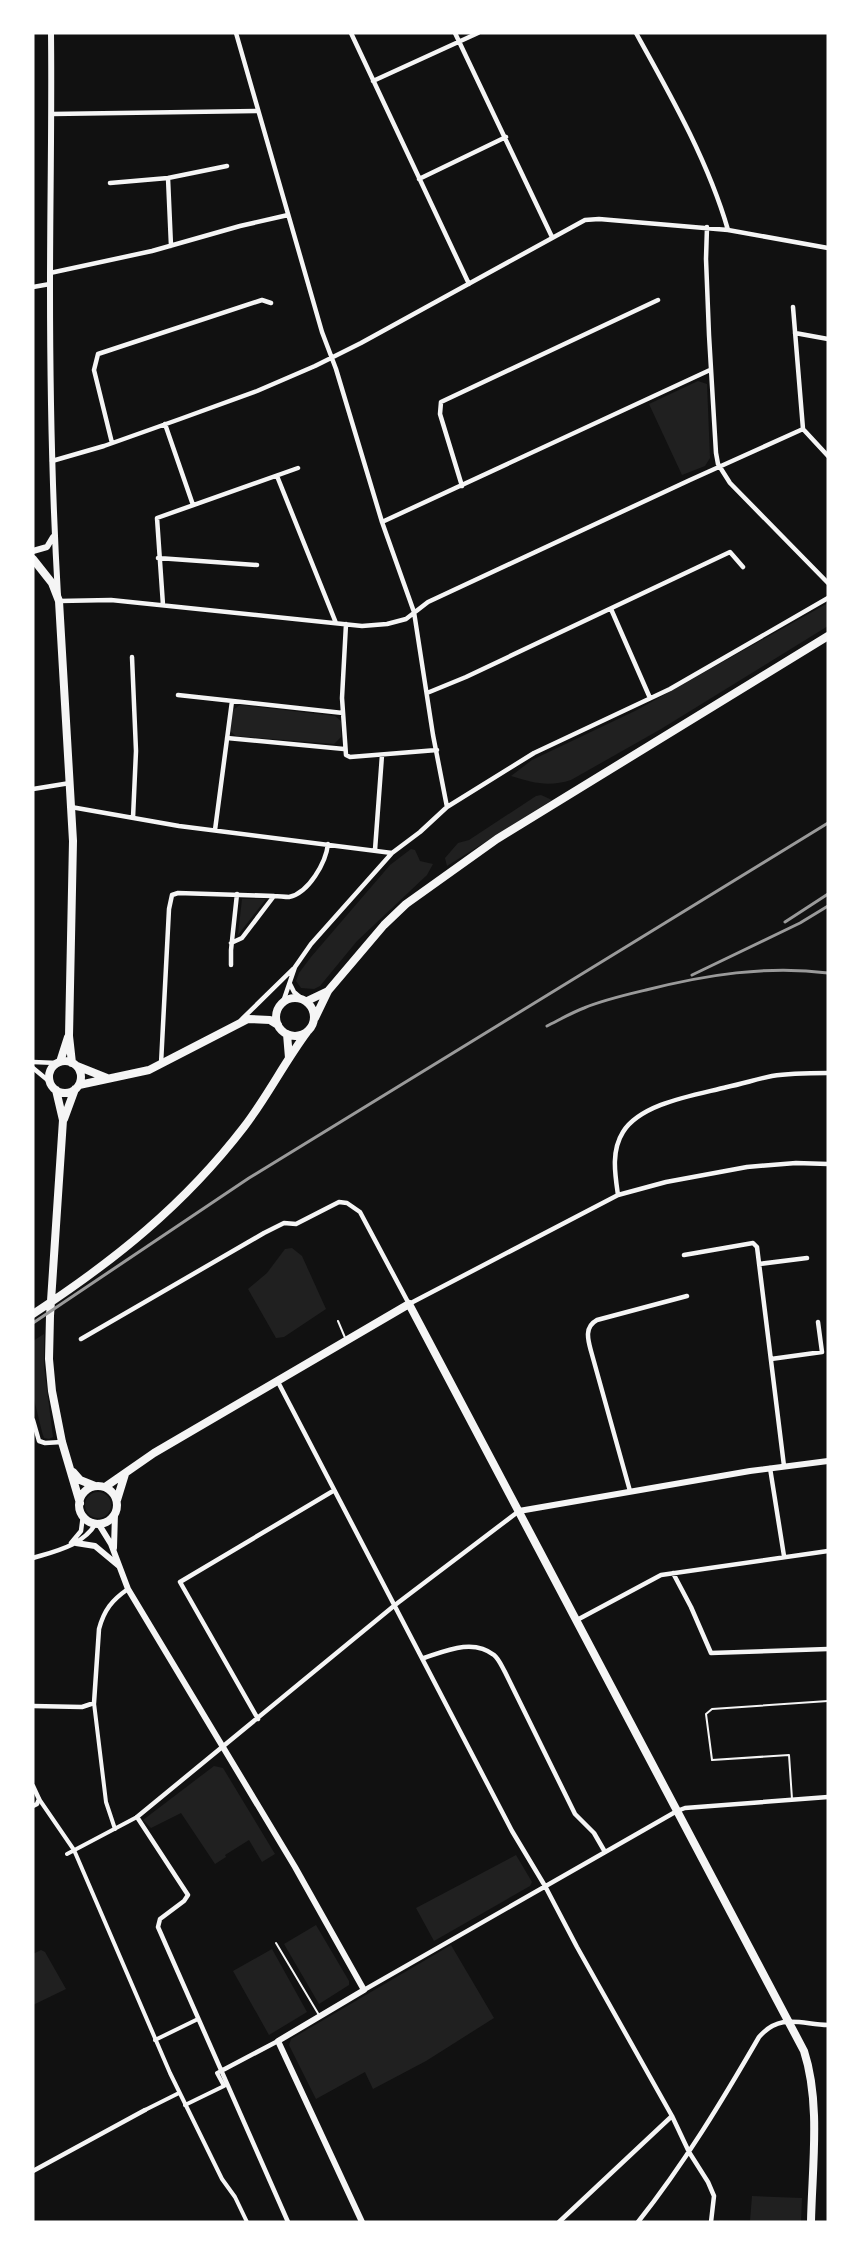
<svg xmlns="http://www.w3.org/2000/svg" width="861" height="2255" font-family="'DM Sans',sans-serif">
	<style>
		.green { fill: #202020 }
		.lines { fill: none; stroke-linecap: round; stroke-linejoin: round }
		.service { stroke: #f5f5f5; stroke-width: 2 }
		.pedestrian { stroke: #f5f5f5; stroke-width: 4 }
		.minor { stroke: #f5f5f5; stroke-width: 4.5 }
		.tertiary { stroke: #f5f5f5; stroke-width: 6 }
		.primary { stroke: #f5f5f5; stroke-width: 8 }
		.rail { stroke: #9a9a9a; stroke-width: 3 }
	</style>
	<rect width="100%" height="100%" fill="#111"/>
	<!-- green -->
	<path class="green" d="M698,381L707,384L710,458L705,466L682,475L649,404Z
		M828,603V626L661,729L571,780C549,787 533,783 511,776L532,760L637,710Z
		M240,705L335,716L341,721V737L334,744L236,736L230,731L233,710Z
		M541,795L552,800L447,866L445,858L458,843L469,840L536,796Z
		M411,849L415,850L420,861L433,864L427,875L357,941L320,986L314,989L301,988L296,981L299,973L311,957L390,865Z
		M242,899H266L238,935Z
		M292,1248L302,1256L326,1309L284,1337L276,1338L248,1289L267,1273L285,1249Z
		M44,1334V1366L53,1437L49,1439L44,1438L42,1432L33,1395V1341Z
		M85 1505a13 13 0 1 1 26 0a13 13 0 1 1-26 0Z
		M214,1766L223,1768L275,1854L262,1862L249,1840L225,1855L226,1857L215,1864L181,1813L151,1828L143,1820Z
		M516,1855L532,1882L530,1886L434,1941L416,1908Z
		M316,1925L349,1981V1985L319,2004L284,1944Z
		M451,1945L494,2018L426,2061L373,2089L365,2072L316,2099L289,2045L291,2039Z
		M272,1949L307,2012L269,2035L233,1971Z
		M41,1950L45,1952L66,1989L33,2005V1954Z
		M752,2196L802,2198L801,2222H718L720,2220L750,2221Z"/>
	<g class="lines">
		<!-- service -->
		<path class="service" d="M338,1321L346,1340
			M792,1799L789,1755L712,1760L706,1714L712,1709L828,1701
			M276,1943L319,2015"/>
		<!-- pedestrian -->
		<path class="pedestrian" d="M94,1703L106,1802L115,1829
			M39,1799L74,1850L170,2073L222,2179L235,2197L247,2222
			M67,1854L137,1817
			M155,2040L198,2019
			M185,2105L224,2086L217,2073L221,2071
			M145,2110L179,2093"/>
		<!-- minor -->
		<path class="minor" d="M236,33L322,332L336,369L382,522L414,612L433,735L447,807
			M351,33L469,284
			M455,33L552,237
			M636,33C671,96 708,161 728,230
			M373,81L478,33
			M52,114L258,111
			M168,178L171,246
			M419,179L506,137
			M110,183L168,178L227,166
			M707,227L706,259L709,335L716,453L718,464L730,483L828,583
			M50,273L152,251L240,226L288,215
			M33,287L50,284
			M793,307L803,429L828,456
			M795,333L828,339
			M165,424L193,505
			M112,443L94,370L98,354L262,300L271,303
			M52,461L104,446L180,419L257,391L315,366L361,343L585,220L599,219L728,230L828,248
			M277,476L336,623
			M462,486L440,414L441,402L658,300
			M382,522L710,370
			M158,558L257,565
			M59,601L111,600L362,626L387,624L406,619L428,602L690,480L803,429
			M163,605L157,518L298,468
			M611,609L650,698
			M346,624L342,698L346,755L350,757L437,750
			M132,657L136,751L133,818
			M427,693L466,677L730,552L743,567
			M178,695L343,713
			M227,738L344,749
			M33,789L70,783
			M71,807L179,826L392,853
			M215,830L232,701
			M375,850L382,755
			M231,943L242,938L274,896C279,896 284,897 289,897C309,893 326,862 328,844
			M231,965V950L237,894
			M290,984L294,992L301,998
			M283,1002L295,967L311,944L392,853L420,832L447,807L534,753L670,689L828,598
			M241,1020L293,969
			M33,1062L57,1063
			M161,1064L169,909L172,895L178,893L274,896
			M33,1068L50,1082
			M618,1195C615,1174 611,1151 623,1132C641,1103 696,1095 727,1087C742,1084 757,1079 772,1076C790,1073 810,1073 828,1073
			M684,1255L753,1243L757,1247L784,1466
			M759,1264L807,1258
			M81,1339L264,1233L284,1223L296,1224L339,1202L347,1203L360,1212L409,1304L618,1195L666,1182L747,1167L796,1163L828,1164
			M771,1359L822,1352L818,1322
			M278,1382L512,1831L545,1886L577,1947L672,2116L689,2152L708,2182L714,2196L711,2222
			M33,1420L39,1441L45,1443L62,1442
			M770,1468L784,1556
			M630,1491L591,1351C588,1340 584,1327 597,1320L687,1296
			M71,1543L81,1531L83,1515
			M33,1558C56,1551 84,1545 96,1523
			M673,1573L691,1607L711,1653L828,1649
			M577,1620L661,1575L828,1551
			M424,1658C445,1651 473,1638 494,1655C499,1659 502,1667 505,1672L575,1814L594,1833L605,1852
			M33,1706L82,1707L94,1703L99,1629C104,1610 112,1600 128,1589
			M258,1719L180,1582L333,1491
			M33,1786L39,1799L37,1804L33,1806
			M364,1990L677,1811L685,1808L828,1797
			M221,2071L278,2041
			M33,2171L145,2110
			M288,2222L158,1927L160,1919L184,1901L188,1895L137,1817L395,1605L519,1511
			M559,2222L672,2116
			M638,2222C684,2164 722,2101 759,2037C780,2013 800,2024 828,2025"/>
		<!-- tertiary -->
		<path class="tertiary" d="M51,33C52,118 50,203 50,287C50,390 52,493 58,596
			M33,551L47,547L53,537
			M519,1511L750,1471L828,1461
			M98,1523L111,1544L128,1589L295,1867L364,1990L278,2041L362,2222
			M76,1543L95,1546L119,1566
			M114,1548L115,1513"/>
		<!-- primary -->
		<path class="primary" d="M33,559L52,583L59,601L73,841L69,1036L72,1063
			M276 1017a19 19 0 1 1 38 0a19 19 0 1 1-38 0Z
			M307,1001L328,991
			M315,1018L328,991L384,925L406,904L497,839L828,636
			M287,1034L289,1058
			M49 1077a16 16 0 1 1 32 0a16 16 0 1 1-32 0Z
			M60,1062L68,1037
			M77,1066L107,1078
			M79,1085L149,1070L248,1019L270,1020L278,1025
			M56,1090L63,1120L50,1316L49,1359L52,1391L62,1442L80,1503
			M64,1119L75,1089
			M33,1314C114,1261 184,1205 244,1127C267,1097 284,1063 307,1032
			M73,1472L80,1480L95,1486
			M79 1505a19 19 0 1 1 38 0a19 19 0 1 1-38 0Z
			M105,1487L154,1453L409,1304L804,2051C821,2103 812,2168 811,2222
			M117,1500L125,1474"/>
		<!-- rail -->
		<path class="rail" d="M785,922L828,894
			M692,975L800,923L828,906
			M547,1026C559,1020 571,1013 584,1008C603,1000 625,995 646,990C705,975 767,965 828,973
			M33,1323L249,1178L828,823"/>
	</g>
	<!-- border -->
	<rect width="861" height="2255" fill="none" stroke="#ffffff" stroke-width="69"/>
</svg>
